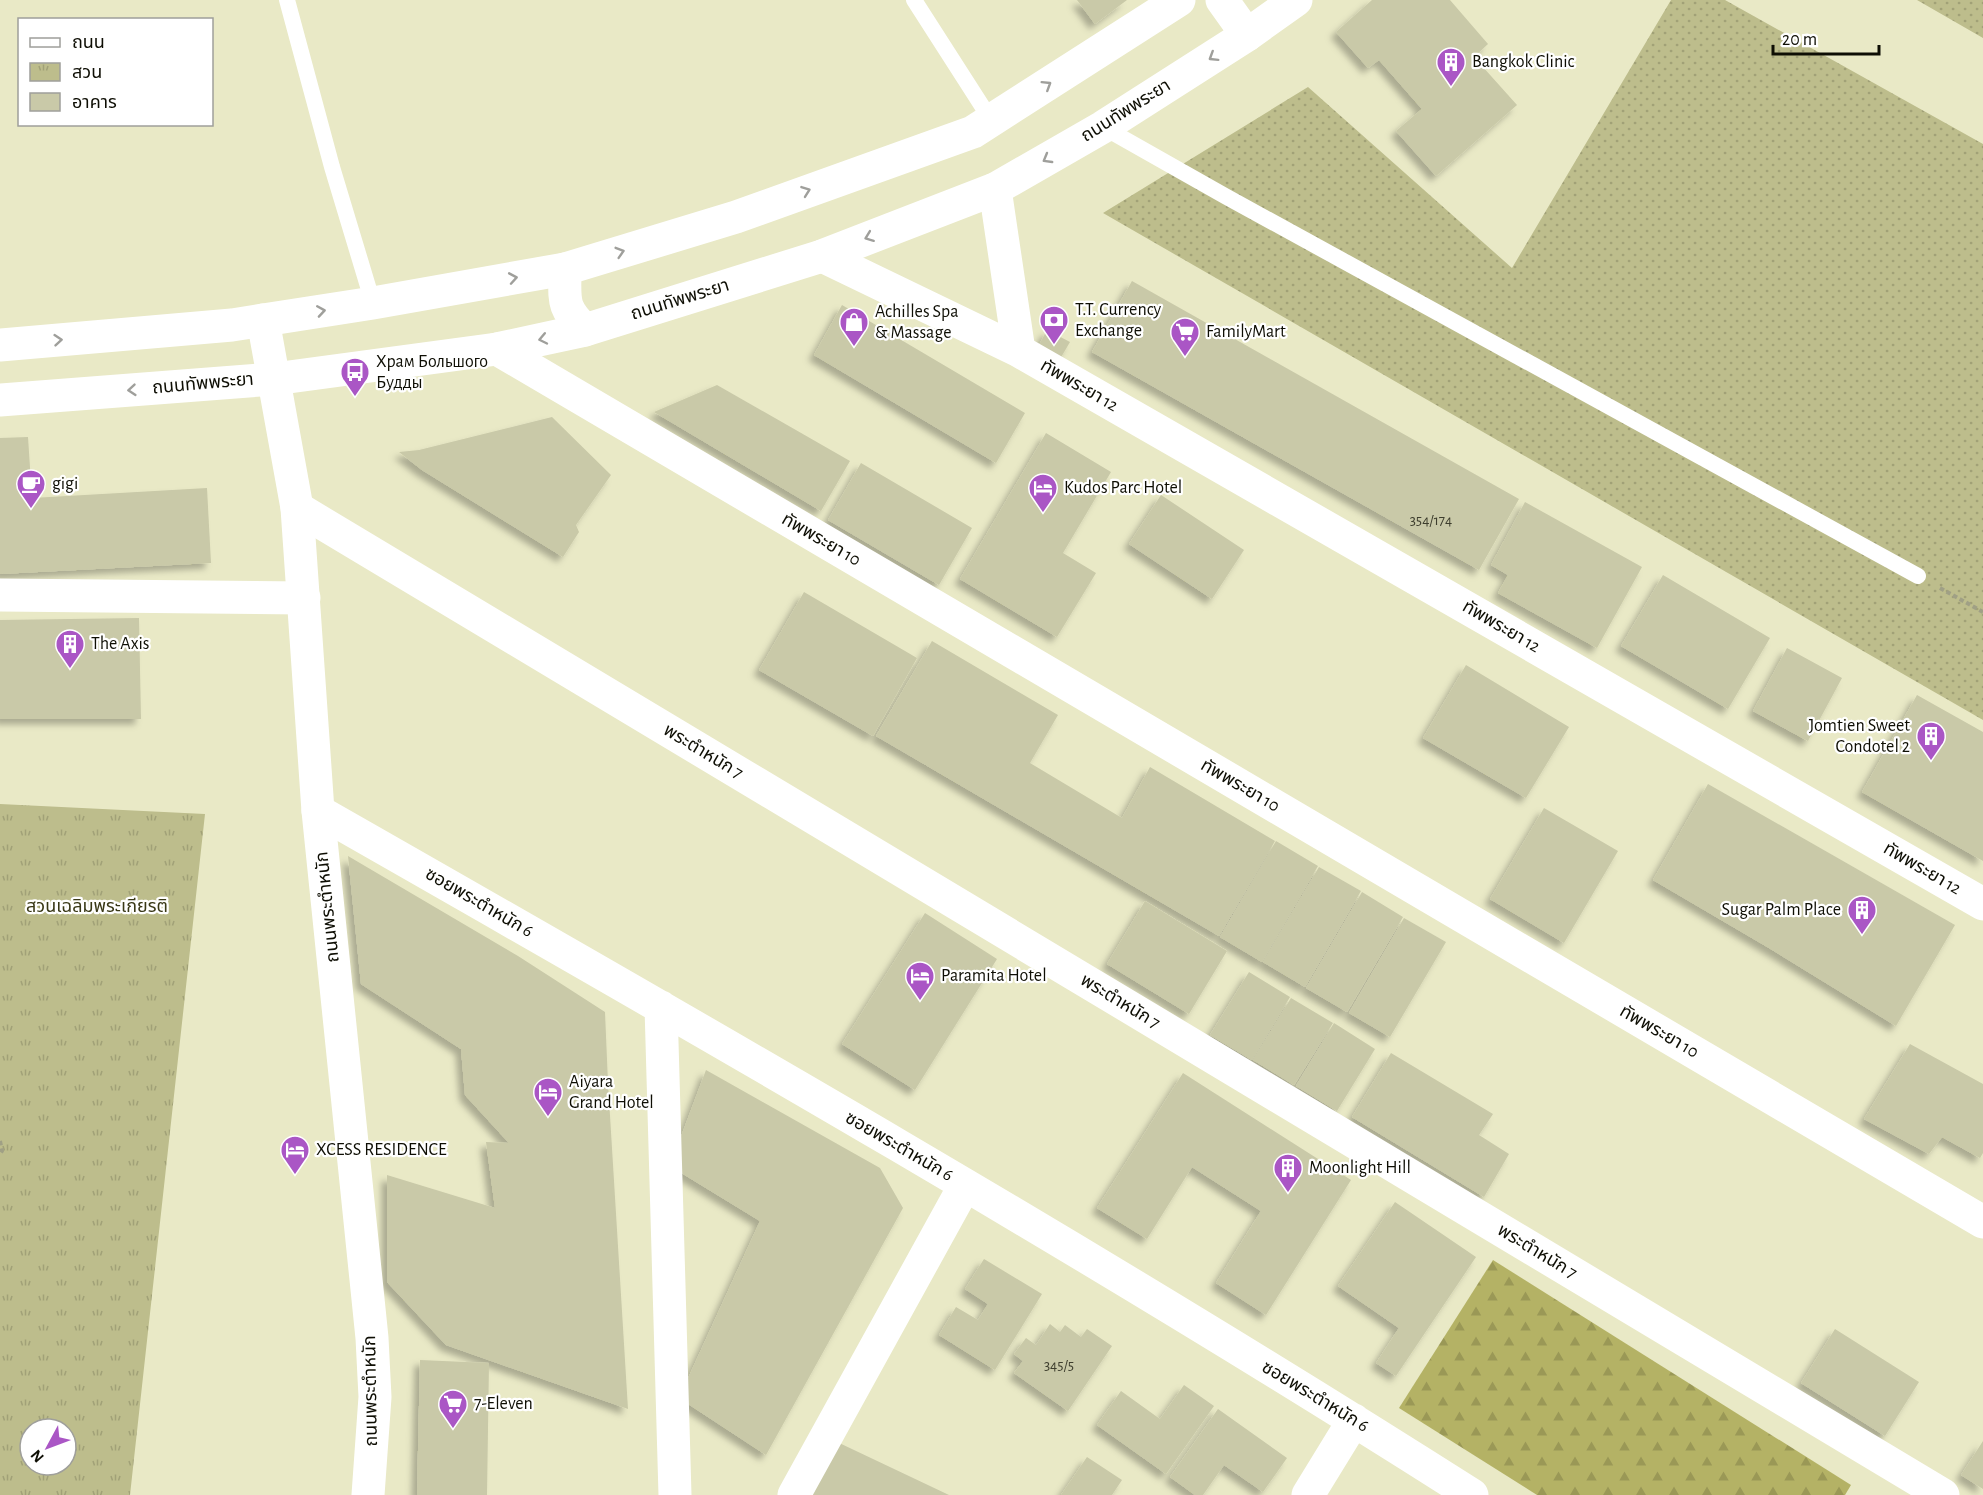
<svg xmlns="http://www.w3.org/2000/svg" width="1983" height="1495" font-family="'Alegreya Sans','Noto Sans Thai',sans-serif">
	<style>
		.grass { fill: url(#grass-dots) }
		.forest { fill: url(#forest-firs) }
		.park { fill: url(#park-tufts); fill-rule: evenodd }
		.building { fill: #c9c9a8; filter: url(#shadow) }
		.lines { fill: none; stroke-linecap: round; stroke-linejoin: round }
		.path { stroke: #a0a085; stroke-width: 4; stroke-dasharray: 4.5 3; stroke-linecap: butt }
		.service { stroke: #fff; stroke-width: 16 }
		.minor { stroke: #fff; stroke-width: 33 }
		.tertiary { stroke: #fff; stroke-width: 33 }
		.secondary { stroke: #fff; stroke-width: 33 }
		.oneway { stroke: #9f9f9b }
		.labels { text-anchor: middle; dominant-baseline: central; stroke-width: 4.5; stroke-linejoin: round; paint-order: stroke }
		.number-label { font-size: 15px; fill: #3d3d2d }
		.poi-label { font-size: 18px; fill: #0e0e04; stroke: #fff; text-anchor: start }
		.street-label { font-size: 18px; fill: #0e0e04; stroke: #fff }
		.park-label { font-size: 18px; fill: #393816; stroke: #fff }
	</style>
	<defs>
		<pattern id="grass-dots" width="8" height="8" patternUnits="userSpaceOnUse" patternTransform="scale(1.5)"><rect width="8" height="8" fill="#bdbd8c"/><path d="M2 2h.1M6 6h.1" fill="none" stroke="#a1a177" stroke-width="1.8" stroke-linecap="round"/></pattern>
		<pattern id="forest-firs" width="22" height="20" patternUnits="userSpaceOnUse" patternTransform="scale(1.5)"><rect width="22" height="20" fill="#b4b265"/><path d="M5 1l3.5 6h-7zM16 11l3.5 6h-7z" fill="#9a9856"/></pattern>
		<pattern id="park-tufts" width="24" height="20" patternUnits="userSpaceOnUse" patternTransform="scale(1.5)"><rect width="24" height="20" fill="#bdbd8c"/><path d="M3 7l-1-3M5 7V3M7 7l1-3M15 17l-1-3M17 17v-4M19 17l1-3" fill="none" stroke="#a1a177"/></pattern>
		<filter id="shadow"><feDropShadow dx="-5.5" dy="5.5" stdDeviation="3" flood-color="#0004"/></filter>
	</defs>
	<rect width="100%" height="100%" fill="#e9e9c6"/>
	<!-- grass -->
	<path class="grass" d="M1671,0H1725L1983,144V720L1103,213L1308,87L1512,268Z
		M1917,0H1983V38Z"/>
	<!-- forest -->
	<path class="forest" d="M1493,1260L1851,1485L1845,1495H1537L1399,1408Z"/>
	<!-- park -->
	<path class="park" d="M0,804L205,814L130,1495H0ZM30,1429H66V1465H30Z"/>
	<!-- building -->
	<path class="building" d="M1077,0H1127L1095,24Z
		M1372,0H1450L1488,44L1474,57L1517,105L1436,176L1396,131L1422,109L1379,60L1368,68L1336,32Z
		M1132,281L1519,499L1479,570L1092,352Z
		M842,305L1025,413L996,463L814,355Z
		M1047,330L1070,342L1060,359L1038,347Z
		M717,385L850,461L821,511L654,412Z
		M552,417L611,475L576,525L579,532L563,557L422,470L399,452L419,450Z
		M1046,433L1111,472L1063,553L1096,573L1057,637L960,579Z
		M28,437L32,498L207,488L211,563L0,574V438Z
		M861,463L972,528L939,585L828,520Z
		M1161,495L1244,550L1212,599L1129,544Z
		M1525,502L1642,567L1597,648L1498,593L1508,575L1491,565Z
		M1663,575L1770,638L1728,709L1621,646Z
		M804,592L917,658L873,736L759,670Z
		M139,618L141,719H0V620Z
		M932,641L1058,715L1030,763L1122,818L1150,767L1275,841L1219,936L876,736Z
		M1787,648L1842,678L1808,741L1753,711Z
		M1466,665L1569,727L1526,798L1423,738Z
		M1917,695L1983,732V861L1862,792Z
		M1708,784L1955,925L1896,1026L1769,948L1653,880Z
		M1544,808L1618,851L1564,943L1490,899Z
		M1276,841L1318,866L1262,962L1220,937Z
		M348,856L518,956L605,1012L608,1083L628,1409L446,1345L387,1282V1175L495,1208L486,1142L509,1143L465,1095L461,1049L361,984Z
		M1319,867L1361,891L1305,987L1263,962Z
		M1362,892L1403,917L1347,1012L1306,988Z
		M1145,901L1227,951L1189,1014L1107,964Z
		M925,913L997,959L915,1090L842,1044Z
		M1404,918L1446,942L1390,1037L1349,1013Z
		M1249,972L1290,997L1252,1060L1210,1035Z
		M1291,998L1333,1023L1294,1085L1253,1060Z
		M1334,1023L1375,1049L1337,1111L1296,1086Z
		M1910,1044L1983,1084V1153L1980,1158L1942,1137L1929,1154L1864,1119Z
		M1391,1053L1493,1114L1479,1135L1509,1154L1484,1197L1352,1117Z
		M706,1070L880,1168L903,1208L766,1455L679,1398L760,1221L670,1166Z
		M1183,1073L1351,1180L1266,1315L1216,1283L1261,1211L1192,1167L1147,1239L1097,1208Z
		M1395,1202L1476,1257L1396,1376L1376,1363L1399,1328L1338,1286Z
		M984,1259L1042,1294L995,1370L939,1335L956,1307L978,1320L988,1304L965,1289Z
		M1050,1324L1060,1332L1065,1325L1081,1337L1087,1329L1112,1346L1068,1411L1014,1373L1023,1361L1014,1354L1026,1338L1036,1345Z
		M1835,1329L1919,1382L1885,1436L1801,1383Z
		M420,1360L489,1363L487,1495H417Z
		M1184,1385L1214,1406L1166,1474L1097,1425L1121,1391L1160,1419Z
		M1218,1409L1287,1458L1263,1492L1224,1465L1203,1495H1195L1170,1477Z
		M835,1441L949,1495H809Z
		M1983,1441V1489L1961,1475Z
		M1087,1457L1122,1480L1112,1495H1061Z"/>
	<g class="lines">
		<!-- path -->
		<path class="path" d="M1940,588L1983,612
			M0,1141L2,1151L0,1154"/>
		<!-- service -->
		<path class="service" d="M287,0L332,167L373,303
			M914,0L991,120
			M1103,127L1225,196L1918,576"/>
		<!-- minor -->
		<path class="minor" d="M995,189L1019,351
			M822,256L1019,351L1983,904
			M497,349L1983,1222
			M297,508L1943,1495
			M0,595L304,598
			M318,811C706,1032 1095,1255 1472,1495
			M661,1007L675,1495
			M794,1495L965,1185
			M1308,1495L1354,1420"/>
		<!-- tertiary -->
		<path class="tertiary" d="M1222,0L1247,35
			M565,269C565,300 561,307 585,330
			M263,320L297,508L318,811L372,1338L375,1397L368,1495"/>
		<!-- secondary -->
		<path class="secondary" d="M0,345L232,325L373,303L565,269L736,217L973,132L1179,0
			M0,400L274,379L497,349L585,330L822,256L995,189L1103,127L1247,35L1296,0"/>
	</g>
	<!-- one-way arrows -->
	<defs><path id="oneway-chevron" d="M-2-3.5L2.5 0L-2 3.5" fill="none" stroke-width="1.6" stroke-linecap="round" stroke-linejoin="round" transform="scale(1.5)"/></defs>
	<g class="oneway">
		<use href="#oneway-chevron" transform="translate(1213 57) rotate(148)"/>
		<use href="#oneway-chevron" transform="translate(1047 85) rotate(-32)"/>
		<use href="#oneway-chevron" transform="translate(1047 159) rotate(150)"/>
		<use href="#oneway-chevron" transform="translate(806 191) rotate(-20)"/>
		<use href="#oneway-chevron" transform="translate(869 237) rotate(159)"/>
		<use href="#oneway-chevron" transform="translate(620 252) rotate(-17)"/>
		<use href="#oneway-chevron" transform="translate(513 278) rotate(-10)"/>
		<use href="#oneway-chevron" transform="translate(321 311) rotate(-9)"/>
		<use href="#oneway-chevron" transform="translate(543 339) rotate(168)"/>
		<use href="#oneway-chevron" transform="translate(58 340) rotate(-5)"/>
		<use href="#oneway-chevron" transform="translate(132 390) rotate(175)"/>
	</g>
	<!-- icons -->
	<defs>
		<g id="building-pin" transform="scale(1.5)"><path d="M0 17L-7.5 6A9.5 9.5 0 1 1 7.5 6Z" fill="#aa56c5" stroke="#fff"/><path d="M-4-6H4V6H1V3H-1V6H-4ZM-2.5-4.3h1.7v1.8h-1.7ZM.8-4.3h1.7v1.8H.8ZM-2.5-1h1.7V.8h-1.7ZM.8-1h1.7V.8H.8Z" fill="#fff"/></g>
		<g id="bank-pin" transform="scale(1.5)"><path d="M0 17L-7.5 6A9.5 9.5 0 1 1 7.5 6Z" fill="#aa56c5" stroke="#fff"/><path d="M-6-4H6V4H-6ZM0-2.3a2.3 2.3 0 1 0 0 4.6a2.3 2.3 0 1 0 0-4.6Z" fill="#fff"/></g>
		<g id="shop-pin" transform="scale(1.5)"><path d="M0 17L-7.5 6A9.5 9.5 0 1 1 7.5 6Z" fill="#aa56c5" stroke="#fff"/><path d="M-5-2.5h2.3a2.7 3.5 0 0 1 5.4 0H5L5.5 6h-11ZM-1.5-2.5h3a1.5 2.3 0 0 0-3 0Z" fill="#fff"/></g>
		<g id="supermarket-pin" transform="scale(1.5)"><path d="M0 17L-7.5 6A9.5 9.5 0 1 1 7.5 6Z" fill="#aa56c5" stroke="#fff"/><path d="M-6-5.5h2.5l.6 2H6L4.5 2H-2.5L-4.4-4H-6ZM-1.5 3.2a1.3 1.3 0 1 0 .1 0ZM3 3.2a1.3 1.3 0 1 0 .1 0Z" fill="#fff"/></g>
		<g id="bus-pin" transform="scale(1.5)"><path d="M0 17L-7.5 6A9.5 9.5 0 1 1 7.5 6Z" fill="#aa56c5" stroke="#fff"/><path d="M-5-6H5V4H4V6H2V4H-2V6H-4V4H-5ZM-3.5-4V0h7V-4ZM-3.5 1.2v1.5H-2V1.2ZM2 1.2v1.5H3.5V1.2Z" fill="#fff"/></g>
		<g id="cafe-pin" transform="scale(1.5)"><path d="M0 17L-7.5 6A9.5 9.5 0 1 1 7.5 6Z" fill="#aa56c5" stroke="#fff"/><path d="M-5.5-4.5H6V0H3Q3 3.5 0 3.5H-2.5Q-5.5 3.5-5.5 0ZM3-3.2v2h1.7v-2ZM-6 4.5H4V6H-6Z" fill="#fff"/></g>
		<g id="hotel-pin" transform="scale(1.5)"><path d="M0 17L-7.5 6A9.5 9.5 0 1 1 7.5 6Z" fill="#aa56c5" stroke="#fff"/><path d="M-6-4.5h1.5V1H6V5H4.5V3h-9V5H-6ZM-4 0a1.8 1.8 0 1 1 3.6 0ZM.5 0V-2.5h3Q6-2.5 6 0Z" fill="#fff"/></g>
	</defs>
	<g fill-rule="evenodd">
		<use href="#building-pin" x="1451" y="62"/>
		<use href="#bank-pin" x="1054" y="320"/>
		<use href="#shop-pin" x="854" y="322"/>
		<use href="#supermarket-pin" x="1185" y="332"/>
		<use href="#bus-pin" x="355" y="372"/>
		<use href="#cafe-pin" x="31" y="484"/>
		<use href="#hotel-pin" x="1043" y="488"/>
		<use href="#building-pin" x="70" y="644"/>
		<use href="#building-pin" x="1931" y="736"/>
		<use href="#building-pin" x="1862" y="910"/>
		<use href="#hotel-pin" x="920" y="976"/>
		<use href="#hotel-pin" x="548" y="1092"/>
		<use href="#hotel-pin" x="295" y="1150"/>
		<use href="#building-pin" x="1288" y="1168"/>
		<use href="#supermarket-pin" x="453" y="1404"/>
	</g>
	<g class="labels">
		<!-- number labels -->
		<g class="number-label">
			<text x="1431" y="520">354/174</text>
			<text x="1059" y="1365">345/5</text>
		</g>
		<!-- poi labels -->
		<g class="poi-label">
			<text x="1472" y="62">Bangkok Clinic</text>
			<text x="1075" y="310">T.T. Currency<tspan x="1075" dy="21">Exchange</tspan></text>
			<text x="875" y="312">Achilles Spa<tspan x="875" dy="21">&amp; Massage</tspan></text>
			<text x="1206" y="332">FamilyMart</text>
			<text x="376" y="362">Храм Большого<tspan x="376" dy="21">Будды</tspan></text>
			<text x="52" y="484">gigi</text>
			<text x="1064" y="488">Kudos Parc Hotel</text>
			<text x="91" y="644">The Axis</text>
			<text x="1910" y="726" text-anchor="end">Jomtien Sweet<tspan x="1910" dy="21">Condotel 2</tspan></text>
			<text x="1841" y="910" text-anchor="end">Sugar Palm Place</text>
			<text x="941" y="976">Paramita Hotel</text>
			<text x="569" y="1082">Aiyara<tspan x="569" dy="21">Grand Hotel</tspan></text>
			<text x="316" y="1150">XCESS RESIDENCE</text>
			<text x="1309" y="1168">Moonlight Hill</text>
			<text x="474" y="1404">7-Eleven</text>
		</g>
		<!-- street labels -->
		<g class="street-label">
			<text transform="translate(1126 111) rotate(-32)">ถนนทัพพระยา</text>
			<text transform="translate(680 300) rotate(-17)">ถนนทัพพระยา</text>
			<text transform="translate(203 384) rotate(-5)">ถนนทัพพระยา</text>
			<text transform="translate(1079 386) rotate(30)">ทัพพระยา 12</text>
			<text transform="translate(821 540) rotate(30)">ทัพพระยา 10</text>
			<text transform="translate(1501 627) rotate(30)">ทัพพระยา 12</text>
			<text transform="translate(703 752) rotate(31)">พระตำหนัก 7</text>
			<text transform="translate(1240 786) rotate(30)">ทัพพระยา 10</text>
			<text transform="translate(1922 869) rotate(30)">ทัพพระยา 12</text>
			<text transform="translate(479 903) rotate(30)">ซอยพระตำหนัก 6</text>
			<text transform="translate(328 907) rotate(-96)">ถนนพระตำหนัก</text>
			<text transform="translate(1120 1002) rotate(31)">พระตำหนัก 7</text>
			<text transform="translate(1659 1032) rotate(30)">ทัพพระยา 10</text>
			<text transform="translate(899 1147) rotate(30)">ซอยพระตำหนัก 6</text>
			<text transform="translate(1537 1252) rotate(31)">พระตำหนัก 7</text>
			<text transform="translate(371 1391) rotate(-91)">ถนนพระตำหนัก</text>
			<text transform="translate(1315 1397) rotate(31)">ซอยพระตำหนัก 6</text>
		</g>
		<!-- park labels -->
		<g class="park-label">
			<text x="97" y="907">สวนเฉลิมพระเกียรติ</text>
		</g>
	</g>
	<!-- legend -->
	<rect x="18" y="18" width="195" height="108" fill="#ffffff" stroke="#9f9f9b" stroke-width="1.5"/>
	<rect x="30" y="38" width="30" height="9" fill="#ffffff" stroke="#9f9f9b" stroke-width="1.5"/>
	<text x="72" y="48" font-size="18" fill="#0e0e04">ถนน</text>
	<rect x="30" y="63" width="30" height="18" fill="url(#park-tufts)" stroke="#9f9f9b" stroke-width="1.5"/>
	<text x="72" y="78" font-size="18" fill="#0e0e04">สวน</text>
	<rect x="30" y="93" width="30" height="18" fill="#c9c9a8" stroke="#9f9f9b" stroke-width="1.5"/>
	<text x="72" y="108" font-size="18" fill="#0e0e04">อาคาร</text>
	<!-- north arrow -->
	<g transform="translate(48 1447) rotate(229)"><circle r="28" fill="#ffffff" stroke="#9f9f9b" stroke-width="1.5"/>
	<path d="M0-4.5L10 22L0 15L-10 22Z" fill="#aa56c5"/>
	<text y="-9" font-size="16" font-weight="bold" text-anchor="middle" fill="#0e0e04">N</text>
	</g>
	<!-- scale -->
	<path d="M1773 45v9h106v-9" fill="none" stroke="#0e0e04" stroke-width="3"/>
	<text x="1782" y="45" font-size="18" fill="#0e0e04" stroke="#ffffff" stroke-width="4.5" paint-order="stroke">20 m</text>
</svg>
